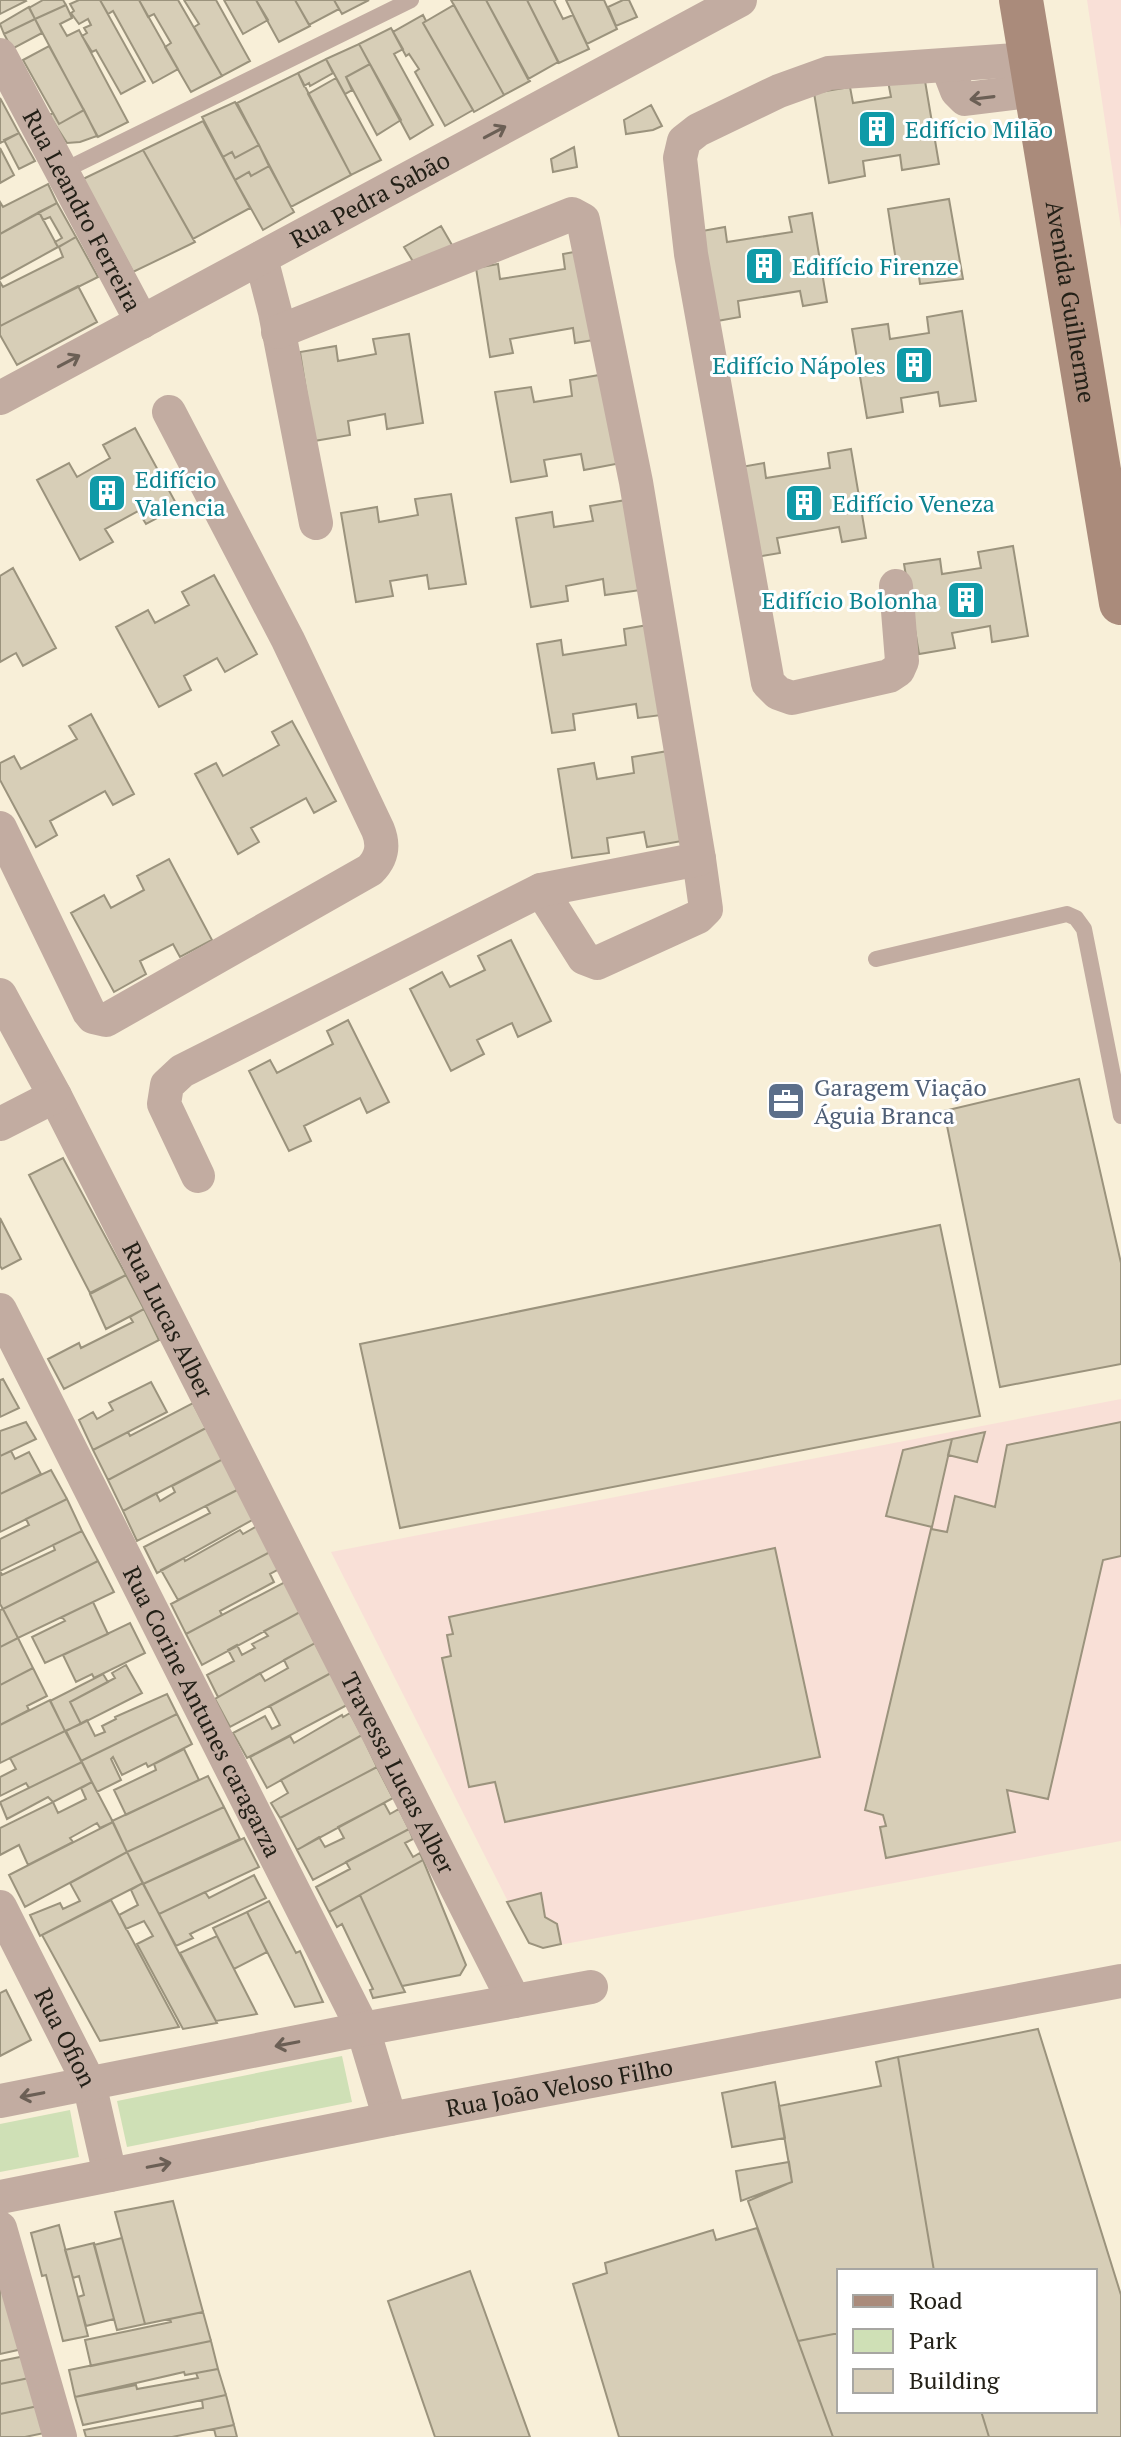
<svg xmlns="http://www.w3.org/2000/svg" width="1121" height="2437" font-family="'PT Serif',serif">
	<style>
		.commercial { fill: #f9e0d7 }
		.green { fill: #cfe0b6 }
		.building { fill: #d7ceb7; stroke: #9b937d; stroke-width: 2 }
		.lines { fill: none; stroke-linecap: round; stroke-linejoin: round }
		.lane { stroke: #c2aca1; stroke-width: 16 }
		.street { stroke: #c2aca1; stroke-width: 34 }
		.secondary { stroke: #aa8b7b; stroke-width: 44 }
		.oneway { stroke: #6b5f55 }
		.labels { text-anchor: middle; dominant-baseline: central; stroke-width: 6; stroke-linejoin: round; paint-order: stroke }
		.culture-label { font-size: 24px; fill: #0d838f; stroke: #fff; text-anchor: start }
		.street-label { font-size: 24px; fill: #232017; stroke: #fff }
		.service-label { font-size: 24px; fill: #4e5e75; stroke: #fff; text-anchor: start }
	</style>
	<rect width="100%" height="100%" fill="#f8efd8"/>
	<!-- commercial -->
	<path class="commercial" d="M1087,0H1121V229Z
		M1121,1399V1841L543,1948L529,1943L331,1552Z"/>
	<!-- green -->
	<path class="green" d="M342,2056L352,2102L127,2147L117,2101Z
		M70,2110L79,2157L0,2172V2124Z"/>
	<!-- building -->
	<path class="building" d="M0,0H25L26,1L0,14Z
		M43,0H63L66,5L35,19L29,8Z
		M79,0H100L145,81L121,94L96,50L92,52L82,36L87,33L84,28L91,25L88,19L79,24L71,13L74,11L70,4Z
		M100,0H139L178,69L153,83L113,11L108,14Z
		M139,0H178L222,76L191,92L165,47L171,43L154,14L148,17Z
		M184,0H216L250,61L222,76L194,27L199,24Z
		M224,0H256L268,20L243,34Z
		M256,0H295L310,26L279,42Z
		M295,0H334L339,9L309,25Z
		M334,0H369L342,14Z
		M451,0H486L530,81L504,95Z
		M486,0H527L558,62L528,79Z
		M527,0H556L554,1L563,19L573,15L589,49L559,63Z
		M566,0H604L617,29L587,44Z
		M623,0H629L637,17L616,26L608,7Z
		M66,5L72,18L60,24L67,36L79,30L128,122L98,137L35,19Z
		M454,5L504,95L474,112L423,23Z
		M29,7L35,19L4,34L0,24Z
		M423,15L426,21L423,23L473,110L445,126L415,72L419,69L409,54L406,56L393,32Z
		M35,19L42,33L12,49L4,34Z
		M391,28L403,49L394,54L433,125L410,139L359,44Z
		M359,44L370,64L346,77L352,90L345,94L326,59Z
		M49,46L84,110L59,124L23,60Z
		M326,59L333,73L310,86L309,83L304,86L298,73Z
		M370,64L401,120L377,135L346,77Z
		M298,73L351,175L291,207L237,103Z
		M924,75L939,164L902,170L900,155L863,161L865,176L829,183L814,93L850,87L853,103L891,97L888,81Z
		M336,78L381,160L351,175L308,94Z
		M0,98L19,133L0,143Z
		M235,102L259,145L235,158L232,152L223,157L202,117Z
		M651,105L662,126L653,130L626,134L624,120Z
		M84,110L97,136L80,142L67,143L49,115L53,113L59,124Z
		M203,121L250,208L193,239L143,150Z
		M19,133L35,161L19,169L4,140Z
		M259,145L269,166L251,176L249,172L235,180L223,157L232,152L235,158Z
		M574,147L577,167L553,172L551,159Z
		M0,148L14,175L0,183Z
		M143,150L195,242L133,272L83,179Z
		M269,166L294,212L263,230L235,180L249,172L251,176Z
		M48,184L57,203L0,234V202L3,207Z
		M949,199L963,279L920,284L918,269L906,270L896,261L888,209Z
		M57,203L76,237L58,247L55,242L62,238L50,217L43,220L39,212Z
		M39,212L58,247L0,279V234Z
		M812,213L827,302L803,306L800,291L738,301L740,317L717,321L702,231L725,227L727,242L792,232L789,217Z
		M441,226L452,245L419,271L404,247Z
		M76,237L98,277L0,326V282L3,287L63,257L59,247Z
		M585,250L600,339L575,343L573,328L510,339L513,353L490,357L476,268L498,264L500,279L565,269L563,254Z
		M78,286L97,322L17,365L0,335V326Z
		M962,311L976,401L940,406L938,392L901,398L903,412L867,418L852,329L888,324L890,339L929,333L927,317Z
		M409,334L423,423L387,429L385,414L348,421L350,435L314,441L300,352L336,346L338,361L376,354L373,339Z
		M605,374L621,463L584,470L581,454L544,460L547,476L511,482L495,392L531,387L534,402L572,396L570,380Z
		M135,428L178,507L146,524L138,511L105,529L113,542L80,560L37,480L69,463L77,477L110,458L103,445Z
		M851,449L866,538L842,542L839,527L777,538L780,553L756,557L741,467L764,463L766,478L830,468L828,453Z
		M451,494L466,584L429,589L427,575L390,581L393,596L356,602L341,513L377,507L379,522L418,515L415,499Z
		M626,500L641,590L605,595L603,579L566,586L568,601L531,607L516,518L552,512L554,527L593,521L590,506Z
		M1013,546L1028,636L992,642L990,626L952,633L955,648L919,654L904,564L940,559L942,574L981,568L978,552Z
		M13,568L56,648L23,666L16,653L0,662V576Z
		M214,575L257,654L225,672L217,658L184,676L191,690L159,707L116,627L148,610L155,623L189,605L182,592Z
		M648,625L662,715L638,718L636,704L573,714L575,730L552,733L537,644L561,640L563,655L626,645L624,629Z
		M91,714L134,794L113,805L105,791L50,821L57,835L36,847L0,780V763L14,756L21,769L77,739L69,726Z
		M292,721L336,801L314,813L306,798L251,828L259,842L238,854L195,774L216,763L223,776L279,745L272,732Z
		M668,751L682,841L647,847L644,832L607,838L609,853L572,858L558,769L594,763L597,779L634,773L632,757Z
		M169,859L212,940L180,957L173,944L140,961L146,974L114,992L71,913L104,895L111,908L144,890L137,876Z
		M511,940L551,1021L518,1037L512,1023L477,1040L484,1054L451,1071L410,989L442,972L450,987L485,970L478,956Z
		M348,1020L389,1102L367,1113L360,1098L304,1126L311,1141L289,1151L249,1071L270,1060L277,1073L333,1044L327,1031Z
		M1079,1079L1121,1263V1364L1000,1387L944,1111Z
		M63,1158L126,1275L90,1293L29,1175Z
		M0,1218L21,1259L2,1269L0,1266Z
		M940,1225L980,1416L400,1528L360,1344Z
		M126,1275L144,1309L106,1329L90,1294Z
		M144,1309L159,1340L64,1389L48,1359L79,1343L81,1348L133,1322L130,1317Z
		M3,1379L19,1408L0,1417V1380Z
		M151,1382L167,1412L93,1450L79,1420L93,1412L97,1419L113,1410L109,1403Z
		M193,1403L206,1428L108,1480L93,1450L128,1432L130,1436Z
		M26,1422L36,1439L0,1456V1431Z
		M1121,1422V1556L1103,1560L1048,1799L1007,1790L1015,1832L886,1858L880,1827L886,1826L883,1815L865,1810L931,1529L947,1532L955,1496L995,1507L1007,1445Z
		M206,1428L223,1459L123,1511L108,1480Z
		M985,1432L977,1462L948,1455L952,1439Z
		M952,1439L932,1527L886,1516L903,1450Z
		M11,1451L15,1459L29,1452L41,1474L0,1494V1456Z
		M223,1459L239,1489L137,1541L123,1511L156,1493L160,1501L175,1492L172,1486Z
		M51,1470L67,1499L0,1532V1494Z
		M239,1489L254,1519L157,1573L144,1547L210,1513L206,1506Z
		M67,1499L82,1531L0,1571V1539L29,1525L26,1519Z
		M257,1526L270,1552L178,1600L161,1570L184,1558L185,1561L240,1530L243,1534Z
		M82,1531L98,1561L3,1609L0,1604V1571L2,1575L55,1550L53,1545Z
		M775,1548L820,1757L505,1822L495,1782L469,1787L442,1658L451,1656L447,1635L453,1634L449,1617Z
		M270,1552L279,1569L270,1574L274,1582L220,1611L222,1615L186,1634L171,1604Z
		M98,1561L114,1592L18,1638L3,1609Z
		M285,1582L300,1612L202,1665L186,1634Z
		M93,1602L108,1634L45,1663L32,1637L65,1621L62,1617Z
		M3,1609L18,1638L0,1647V1610Z
		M300,1612L315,1643L218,1697L207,1675L234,1661L228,1650L237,1645L242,1655L255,1648L252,1644L268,1636L264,1631Z
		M130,1623L145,1653L94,1678L92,1674L76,1682L63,1655Z
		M18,1638L33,1668L0,1685V1647Z
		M315,1643L331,1673L230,1727L215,1699L260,1673L265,1681L288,1668L284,1660Z
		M126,1665L142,1693L81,1724L70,1702L115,1678L112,1673Z
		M33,1668L47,1696L27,1706L29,1710L0,1725V1685Z
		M331,1673L347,1705L247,1758L233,1733L265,1716L272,1729L280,1725L270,1706Z
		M103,1674L108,1682L70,1702L81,1724L65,1731L50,1701Z
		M167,1694L177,1714L81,1761L66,1731L87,1720L95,1736L105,1732L102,1726L116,1719L115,1717Z
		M50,1700L65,1731L0,1763V1725Z
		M350,1713L362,1735L267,1788L250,1757L290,1736L294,1743L342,1715L343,1717Z
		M177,1714L192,1744L148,1767L146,1763L122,1775L113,1757L111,1759L121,1780L97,1792L81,1761Z
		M65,1731L82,1762L29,1788L26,1783L0,1796V1777L16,1769L10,1758Z
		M362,1735L377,1767L280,1818L271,1803L288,1793L281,1780Z
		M184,1749L199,1780L126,1815L114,1790L156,1770L154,1764Z
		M82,1762L92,1782L53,1802L48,1797L7,1819L0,1802Z
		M377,1767L393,1798L297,1850L280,1818Z
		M208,1776L224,1807L127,1852L112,1821Z
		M92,1782L113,1822L100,1828L97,1823L70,1838L73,1842L28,1865L19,1845L0,1855V1828L53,1802L58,1813L86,1799L81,1788Z
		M384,1803L390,1814L399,1809L409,1829L313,1880L297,1850L319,1837L325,1847L344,1838L338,1827Z
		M224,1807L240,1839L143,1884L127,1852Z
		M113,1822L127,1852L25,1907L9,1875Z
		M409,1829L413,1839L405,1843L413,1857L420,1853L423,1860L329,1912L316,1887L350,1869L346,1862Z
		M244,1838L259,1867L159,1914L143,1884Z
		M127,1852L143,1883L40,1936L30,1915L60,1903L63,1909L80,1901L70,1883Z
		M423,1860L466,1965L460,1975L402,1986L360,1895Z
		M254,1875L266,1898L190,1934L193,1938L176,1946L159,1914L205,1892L209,1898Z
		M143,1883L178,1951L217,2023L183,2029L137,1944L153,1936L144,1921L126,1929L119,1915L138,1905L131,1890Z
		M541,1893L545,1917L557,1924L561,1944L543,1948L529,1943L507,1902Z
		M360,1895L402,1986L405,1992L373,1998L370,1990L373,1989L342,1924L337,1927L329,1912Z
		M111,1900L119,1915L179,2027L100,2041L42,1935Z
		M269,1901L296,1953L300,1951L323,2002L295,2007L247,1912Z
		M247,1912L267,1952L234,1969L213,1928Z
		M217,1936L234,1969L257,2014L216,2021L180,1953Z
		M6,1990L31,2040L0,2056V1993Z
		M1038,2029L1121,2295V2437H989L981,2411H1095V2271H934L898,2057Z
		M898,2057L934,2271H839V2333L798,2341L748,2201L792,2182L779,2106L881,2086L876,2062Z
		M775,2082L785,2138L732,2147L722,2093Z
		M789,2162L792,2182L741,2201L736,2171Z
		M173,2201L203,2312L145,2324L115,2212Z
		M59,2225L88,2336L63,2341L46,2275L42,2276L31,2233Z
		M757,2228L833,2437H619L573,2284L607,2273L605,2263L713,2230L716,2240Z
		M122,2238L145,2324L117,2330L94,2245Z
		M94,2243L114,2319L86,2326L78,2297L84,2295L79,2276L73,2278L65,2250Z
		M470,2271L491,2329L530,2437H435L388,2301Z
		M0,2275L27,2348L0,2354Z
		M203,2312L211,2341L91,2366L85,2340L171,2322L170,2319Z
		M839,2333V2411H981L989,2437H833L798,2341Z
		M211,2341L218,2369L185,2375L184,2372L75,2397L69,2370Z
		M25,2356L29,2378L0,2384V2361Z
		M218,2369L226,2395L83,2425L75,2397L136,2385L137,2389L198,2378L196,2373Z
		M34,2377L43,2405L0,2414V2384Z
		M226,2395L234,2425L172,2437H86L84,2430L203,2408L202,2400Z
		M43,2405L49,2432L25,2437H0V2414Z
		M234,2425L237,2437H216L214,2429Z"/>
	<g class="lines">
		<!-- lane -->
		<path class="lane" d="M63,171L411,0
			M876,959L1067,914L1076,918L1084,929L1121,1116"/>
		<!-- street -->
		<g class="street">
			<path id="s1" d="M0,55L142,322"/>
			<path d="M947,65L957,91L965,99L1037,90"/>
			<path d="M261,258L275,312L316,523"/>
			<path id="s2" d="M0,398L740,0"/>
			<path d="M896,586L902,661L898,670L889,676L792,698L778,693L768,683L691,254L680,158L684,141L698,130L779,91L829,73L1031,59"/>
			<path d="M0,828L89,1012L93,1017L106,1020L370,870C382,858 384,845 378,830L288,640L169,412"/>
			<path d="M541,890L584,958L597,963L698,917L706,909L699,859"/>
			<path id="s3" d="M0,995L55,1096L514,2001"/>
			<path d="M0,1124L55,1096"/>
			<path d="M198,1176L164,1104L167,1085L182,1071L541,890L699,859L636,482L583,220L572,214L278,332"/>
			<path id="s4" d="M0,1310L363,2029L390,2119"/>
			<path id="s5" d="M0,1907L89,2083L110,2175"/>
			<path d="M0,2101L363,2029L591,1987"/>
			<path id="s6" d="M0,2197L390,2119L1121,1981"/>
			<path d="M0,2228L60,2437"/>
		</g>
		<!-- secondary -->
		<path class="secondary" id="s7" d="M1021,0L1121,603"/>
	</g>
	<!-- one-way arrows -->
	<defs><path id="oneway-shaft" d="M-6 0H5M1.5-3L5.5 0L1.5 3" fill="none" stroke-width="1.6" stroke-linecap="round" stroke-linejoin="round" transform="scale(2)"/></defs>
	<g class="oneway">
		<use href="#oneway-shaft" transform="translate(982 98) rotate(173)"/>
		<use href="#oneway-shaft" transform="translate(495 132) rotate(-28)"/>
		<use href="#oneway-shaft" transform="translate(69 361) rotate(-28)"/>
		<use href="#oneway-shaft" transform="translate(287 2044) rotate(169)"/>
		<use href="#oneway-shaft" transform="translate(32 2095) rotate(169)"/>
		<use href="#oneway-shaft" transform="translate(159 2165) rotate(-11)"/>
	</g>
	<!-- icons -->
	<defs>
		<g id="building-square" transform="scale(2)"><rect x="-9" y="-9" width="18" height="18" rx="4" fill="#0f9aa8" stroke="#fff"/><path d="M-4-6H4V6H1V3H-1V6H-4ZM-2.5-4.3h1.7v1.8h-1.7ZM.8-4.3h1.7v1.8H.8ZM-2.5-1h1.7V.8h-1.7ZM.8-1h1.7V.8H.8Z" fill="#fff"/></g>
		<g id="office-square" transform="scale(2)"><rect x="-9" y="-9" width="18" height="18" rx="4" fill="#5c6f8a" stroke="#fff"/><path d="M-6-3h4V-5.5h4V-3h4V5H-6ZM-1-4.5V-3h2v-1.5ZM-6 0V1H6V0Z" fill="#fff"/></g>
	</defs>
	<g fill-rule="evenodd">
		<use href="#building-square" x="877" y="129"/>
		<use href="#building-square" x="764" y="266"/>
		<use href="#building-square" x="914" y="365"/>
		<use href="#building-square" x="107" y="493"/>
		<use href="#building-square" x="804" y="503"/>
		<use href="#building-square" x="966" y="600"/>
		<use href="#office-square" x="786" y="1101"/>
	</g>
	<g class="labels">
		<!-- culture labels -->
		<g class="culture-label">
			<text x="905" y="129">Edifício Milão</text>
			<text x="792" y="266">Edifício Firenze</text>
			<text x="886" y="365" text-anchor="end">Edifício Nápoles</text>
			<text x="135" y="479">Edifício<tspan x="135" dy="28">Valencia</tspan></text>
			<text x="832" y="503">Edifício Veneza</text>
			<text x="938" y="600" text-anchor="end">Edifício Bolonha</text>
		</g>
		<!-- street labels -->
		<g class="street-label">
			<text stroke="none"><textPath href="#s2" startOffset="420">Rua Pedra Sabão</textPath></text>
			<text stroke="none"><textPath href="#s1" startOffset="176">Rua Leandro Ferreira</textPath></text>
			<text stroke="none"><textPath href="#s7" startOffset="306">Avenida Guilherme</textPath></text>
			<text stroke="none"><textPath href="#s3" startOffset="366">Rua Lucas Alber</textPath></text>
			<text stroke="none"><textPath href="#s4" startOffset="450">Rua Corine Antunes caragarza</textPath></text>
			<text stroke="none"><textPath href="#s3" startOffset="874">Travessa Lucas Alber</textPath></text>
			<text stroke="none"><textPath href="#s5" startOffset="146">Rua Ofion</textPath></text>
			<text stroke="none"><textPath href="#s6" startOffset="570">Rua João Veloso Filho</textPath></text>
		</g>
		<!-- service labels -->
		<g class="service-label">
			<text x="814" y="1087">Garagem Viação<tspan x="814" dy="28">Águia Branca</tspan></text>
		</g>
	</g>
	<!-- legend -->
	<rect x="837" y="2269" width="260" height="144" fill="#ffffff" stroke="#a7a6a2" stroke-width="2"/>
	<rect x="853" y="2295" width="40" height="12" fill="#aa8b7b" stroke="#a7a6a2" stroke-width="2"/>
	<text x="909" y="2309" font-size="24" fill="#232017">Road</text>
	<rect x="853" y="2329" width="40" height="24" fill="#cfe0b6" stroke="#a7a6a2" stroke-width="2"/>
	<text x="909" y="2349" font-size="24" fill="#232017">Park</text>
	<rect x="853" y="2369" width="40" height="24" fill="#d7ceb7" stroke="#a7a6a2" stroke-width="2"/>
	<text x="909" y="2389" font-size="24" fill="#232017">Building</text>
</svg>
